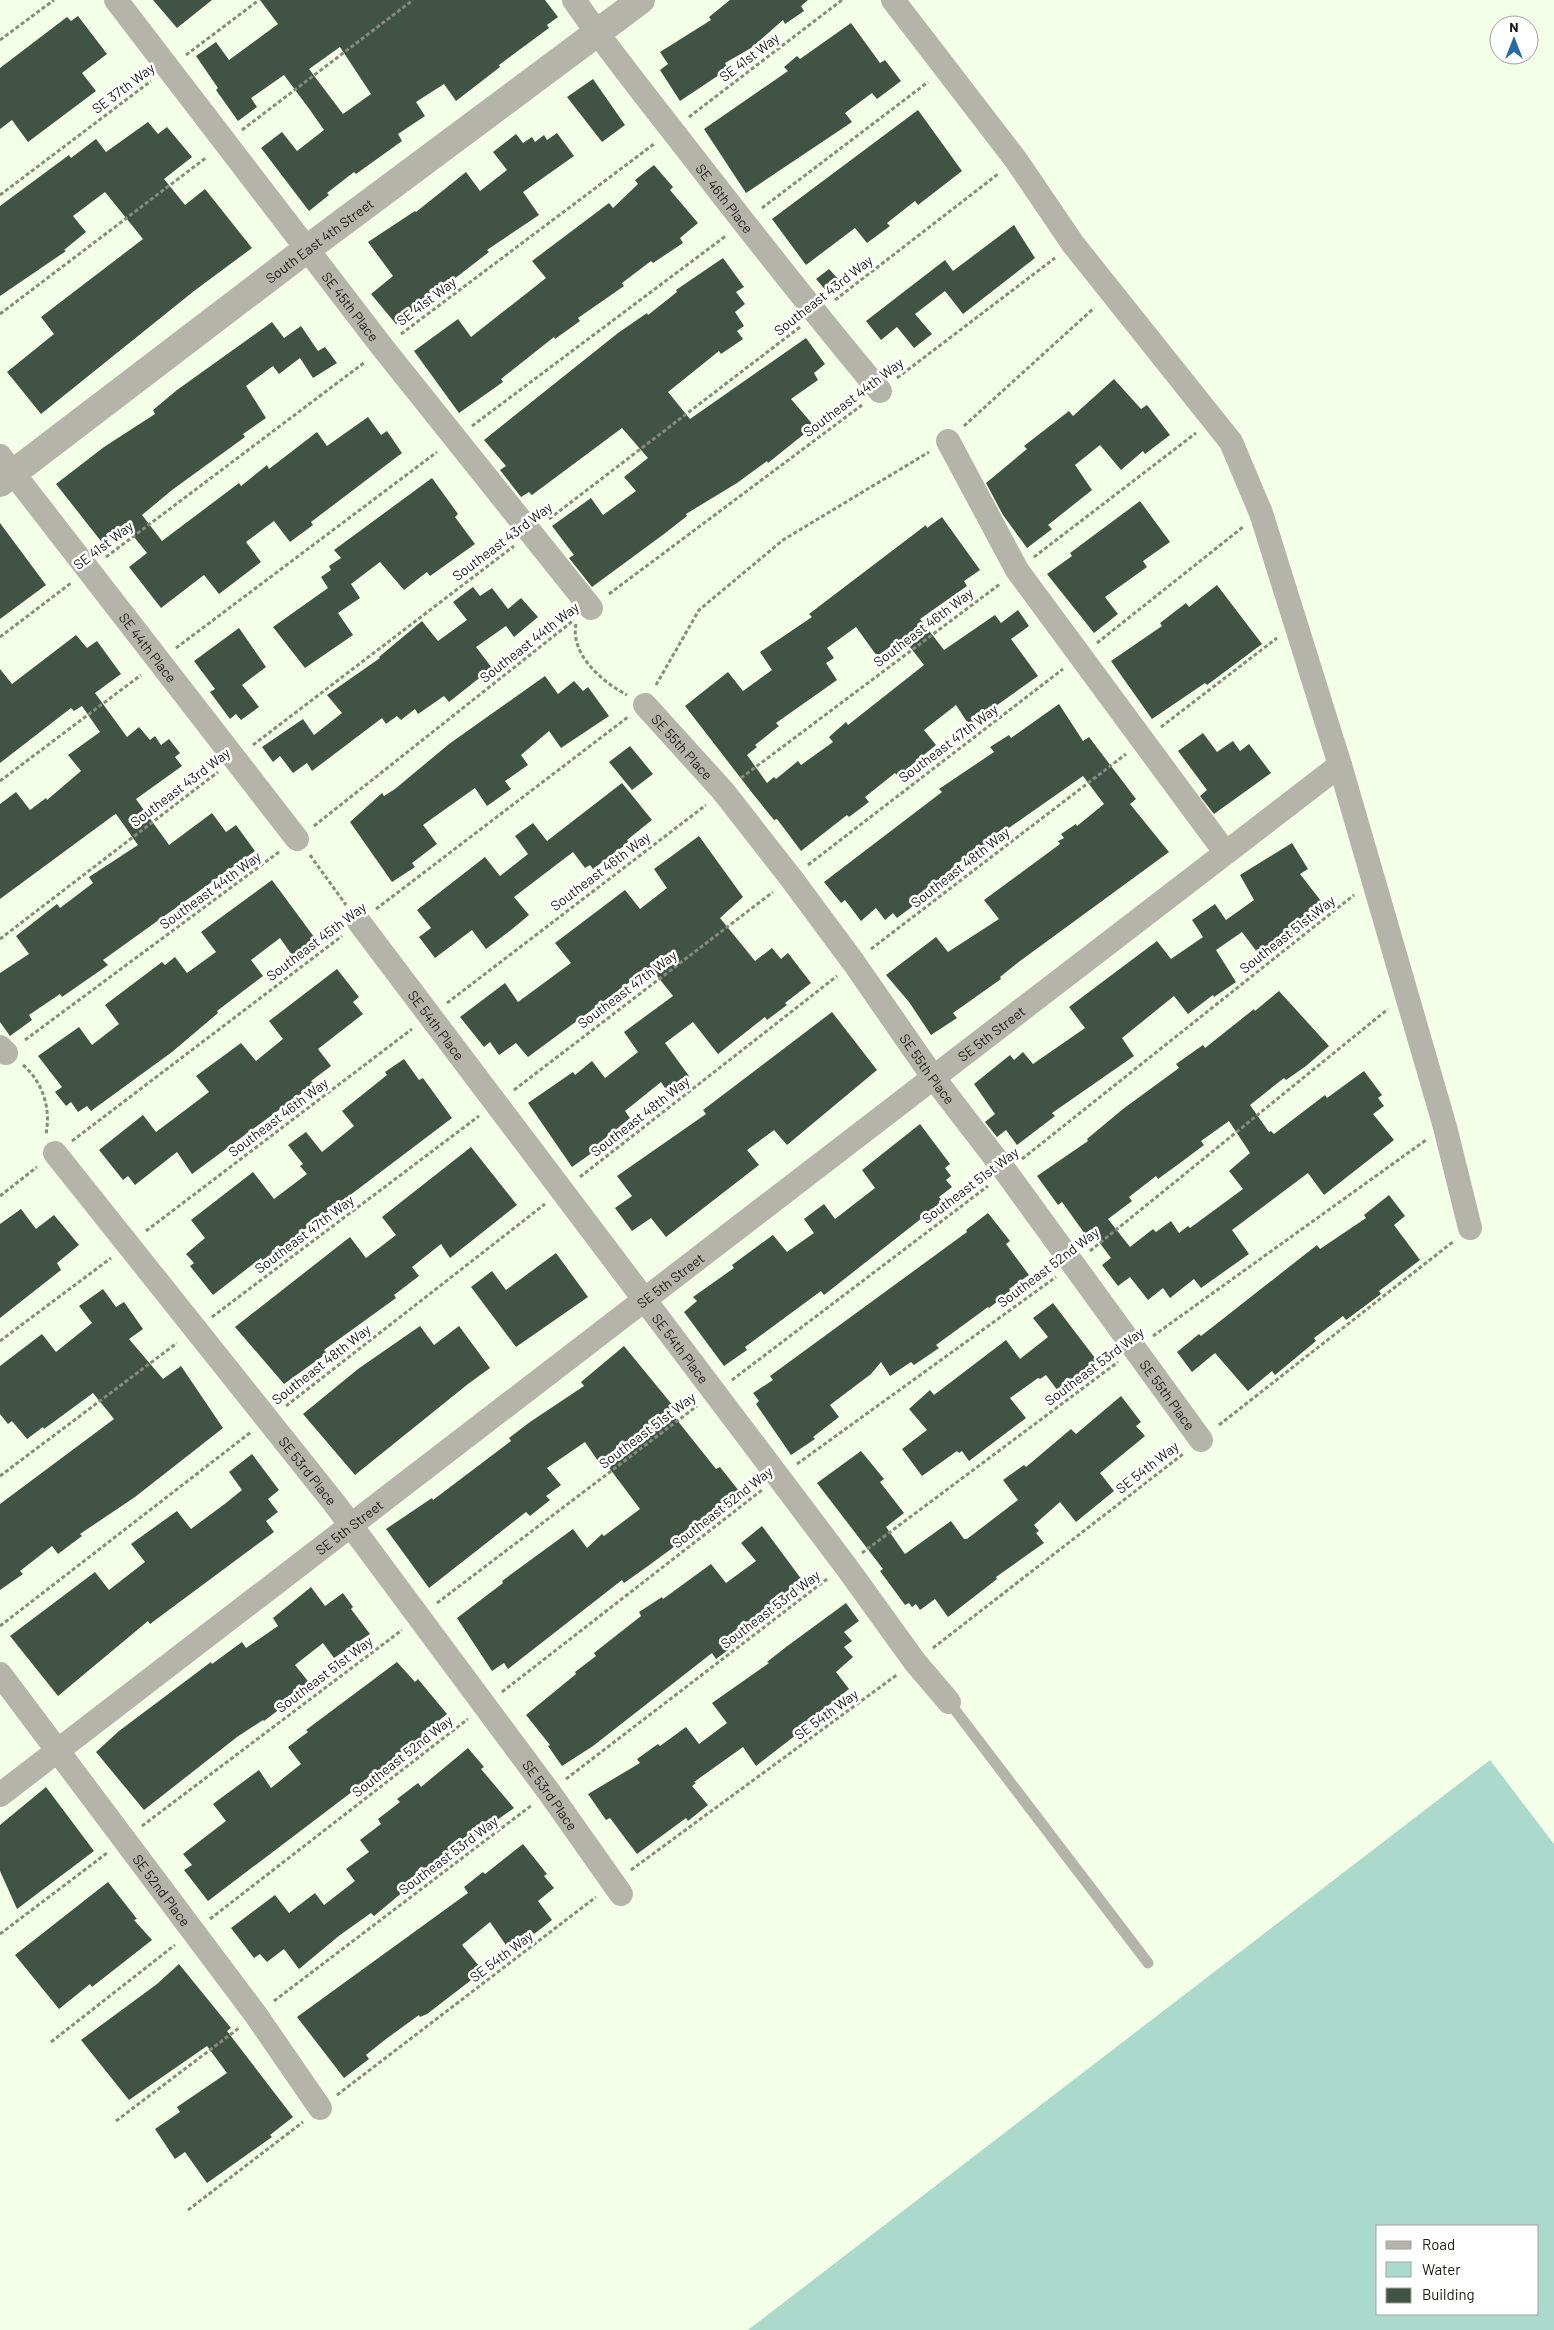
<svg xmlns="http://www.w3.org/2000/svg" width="1554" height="2330" font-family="Barlow,sans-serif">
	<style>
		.water { fill: #abdacc; fill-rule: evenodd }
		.building { fill: #415344; fill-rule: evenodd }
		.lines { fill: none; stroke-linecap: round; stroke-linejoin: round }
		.path { stroke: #858c7c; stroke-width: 3; stroke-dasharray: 4 2.5; stroke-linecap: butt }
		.service { stroke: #b5b4aa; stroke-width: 11 }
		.minor { stroke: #b5b4aa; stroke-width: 24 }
		.tertiary { stroke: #b5b4aa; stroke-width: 28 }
		.labels { text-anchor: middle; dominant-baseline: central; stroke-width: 5; stroke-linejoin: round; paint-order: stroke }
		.street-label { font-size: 14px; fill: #171a12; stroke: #fff }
	</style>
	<rect width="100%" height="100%" fill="#f4ffe7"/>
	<!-- water -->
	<path class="water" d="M1490,1760L1554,1844V2330H748ZM1378,2226H1538V2314H1378Z"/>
	<!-- building -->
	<path class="building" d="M153,0H212L177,28Z
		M260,0H545L558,17L547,25L549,28L499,65L500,67L456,101L444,84L416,102L425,116L398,134L402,141L356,174L354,172L327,193L329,195L309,211L261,148L282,132L297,151L324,130L310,110L284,75L251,98L257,107L238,121L216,90L218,88L196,56L216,42L229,60L278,24ZM340,47L371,94L343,114L309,69Z
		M730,0H808L801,6L804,11L785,24L783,20L751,48L725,63L728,69L680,101L660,70L668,64L660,52L711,20L709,17Z
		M78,16L107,54L82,73L96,91L28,142L12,120L0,129V68L67,17L71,21Z
		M851,23L880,63L885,60L901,81L877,99L872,93L845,113L852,122L746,193L704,129L788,71L784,67L797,56L800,59Z
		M593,79L625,125L602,142L567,97Z
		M918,110L962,171L918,205L915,201L887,223L890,226L867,243L855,228L806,265L772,219Z
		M148,122L158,134L167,127L192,157L164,179L185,205L205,189L252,248L194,291L41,414L7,372L54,334L41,317L143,239L105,192L73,216L86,232L64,250L66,251L0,296V206L69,155L71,158L96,139L106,152Z
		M557,133L574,156L523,192L539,215L487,250L489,252L396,324L371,294L393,276L368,242L415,211L416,212L466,172L480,191L507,170L493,152L516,134L523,143L532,137L535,142L544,135L547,140Z
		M654,165L673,187L670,190L698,223L680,238L683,243L653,263L651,261L622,283L624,286L578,318L580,321L555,339L554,337L501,379L503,382L459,413L414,351L458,319L471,337L546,278L532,261L609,203L613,208L638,184L635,180Z
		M1014,225L1035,258L963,314L945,291L915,314L932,334L914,348L897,327L881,340L866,321L945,260L953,271Z
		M723,258L744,287L736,292L745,304L735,312L744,326L737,331L743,339L721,354L719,351L668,392L690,419L806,338L825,364L814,373L818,380L791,399L814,426L768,463L767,461L737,483L686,514L687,516L664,534L592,587L569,558L574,555L552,526L591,498L603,515L636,491L624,477L648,458L622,428L532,495L529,492L521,497L500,470L506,466L484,440L618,333L647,313L648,315L677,292L676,290Z
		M829,269L841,282L828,293L816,279Z
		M272,322L284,338L301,326L318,351L325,347L337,363L313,378L300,358L279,374L273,366L246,386L266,418L243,434L245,437L172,490L142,515L162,541L239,483L241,486L267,465L269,469L317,432L327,446L368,417L381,435L387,431L402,453L311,522L313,525L290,542L274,521L246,542L261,562L219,594L204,575L161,608L129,567L147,553L126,527L104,545L56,484L104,447L155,414L153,410L177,390Z
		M1114,379L1141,409L1147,405L1170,435L1145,454L1143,451L1121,470L1100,445L1075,465L1092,490L1048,525L1052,529L1027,548L1003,515L986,483L1027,449L1024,446L1069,411L1073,416Z
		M432,478L458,514L455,517L475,544L430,576L427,572L404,590L380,562L351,584L360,598L338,613L353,635L305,668L273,627L328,588L321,577L331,570L329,566L341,558L334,550Z
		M1140,501L1170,542L1143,561L1147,567L1105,597L1118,614L1094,633L1047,574L1072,556L1070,553Z
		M942,517L980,570L964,581L967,586L920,619L944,650L995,615L1001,623L1018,610L1029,626L1011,639L1038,676L969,725L956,705L924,730L936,745L898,776L895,773L865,797L869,802L849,817L847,815L801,851L777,819L774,820L753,794L685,706L728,672L743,691L772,670L760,652L812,617L809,614L926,525L927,528ZM856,627L877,656L903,638L924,665L848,725L846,722L829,737L833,742L801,765L798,761L776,779L774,777L767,783L747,755L757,747L755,745L779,726L776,723L837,680L826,663L834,658L827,648Z
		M0,523L46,585L0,619Z
		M1217,585L1262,644L1207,685L1205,683L1152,719L1111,661L1162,626L1160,623L1186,603L1189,607Z
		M473,587L480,596L492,588L508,609L521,598L538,617L514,637L506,626L476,647L492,668L449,702L444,696L418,714L415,709L401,720L397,716L386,724L382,718L312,771L307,763L293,773L280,756L273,762L262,747L303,719L314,735L342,713L327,695L380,658L379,657L422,621L438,641L467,620L453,602Z
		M239,628L266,667L242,685L259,707L241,720L236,714L230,719L210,692L215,689L194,661Z
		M76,635L87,648L97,641L121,674L95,693L127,737L139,727L150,740L155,736L161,745L169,739L180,753L175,757L182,766L136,799L169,845L212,813L226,832L236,825L255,851L103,960L108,965L62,997L60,994L29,1015L32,1020L10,1036L0,1022V973L29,954L16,936L57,904L60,908L93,883L89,877L138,845L116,814L114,815L0,899V804L16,792L30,810L46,798L47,800L81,771L68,755L100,732L82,706L74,711L71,708L0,763V669L12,684Z
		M545,676L558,694L574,681L583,691L588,687L609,716L561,748L549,731L521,755L528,765L505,781L511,789L487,806L475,788L423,825L437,844L412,863L415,867L392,882L350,822L382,793L384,796L395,789L449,744Z
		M1059,704L1083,741L1089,737L1136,799L1130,804L1169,852L1020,961L1000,977L1001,979L953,1013L957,1018L931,1035L909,1002L886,975L936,937L948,952L999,919L984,900L1060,844L1058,841L1064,838L1061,834L1076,824L1077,826L1104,804L1083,776L996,837L998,840L984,850L982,847L953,866L958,872L897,918L893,913L885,920L876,908L861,921L845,900L841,903L824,882L942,792L939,789L994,752L990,747L1009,735L1011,738Z
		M1203,733L1217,752L1233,741L1240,751L1249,744L1271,773L1214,814L1200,796L1207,790L1178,751Z
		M630,746L653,774L632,790L609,762Z
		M622,783L652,820L627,840L629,842L593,869L590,865L585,868L573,852L514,897L529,915L511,930L486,949L472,930L435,958L419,937L431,928L417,910L485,857L500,876L528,854L515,836L533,823L547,841Z
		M699,836L743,897L720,918L755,961L772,948L781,959L788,953L811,983L785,1003L787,1005L767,1020L765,1017L718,1054L693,1022L665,1043L689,1076L667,1091L661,1082L625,1111L630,1118L594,1148L596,1150L572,1167L528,1103L573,1072L575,1075L592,1061L605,1078L638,1052L624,1032L673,996L650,967L528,1057L516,1043L499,1055L490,1042L484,1047L460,1017L505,983L518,1002L571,963L555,943L625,890L640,909L667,888L654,869Z
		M1292,843L1308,869L1300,874L1328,910L1291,937L1289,934L1260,956L1242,932L1216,950L1236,982L1214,997L1213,995L1188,1014L1174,996L1122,1038L1134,1056L1052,1113L1055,1116L1017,1145L1006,1130L997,1137L985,1122L995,1114L974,1084L1010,1055L1014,1060L1023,1052L1033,1064L1085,1028L1069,1007L1157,941L1171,959L1203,937L1192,920L1215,904L1226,920L1254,900L1240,875Z
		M272,880L317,941L294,958L280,938L251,960L263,976L217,1011L218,1013L172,1052L91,1111L87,1106L78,1112L71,1102L66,1106L55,1092L62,1087L38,1056L79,1027L92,1045L119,1024L105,1005L162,962L165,965L175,957L187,973L216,952L201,932Z
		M337,969L359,997L353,1002L363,1014L318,1049L331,1066L311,1081L314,1084L192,1174L177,1152L135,1185L128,1176L123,1180L99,1150L143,1115L156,1132L184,1111L209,1092L196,1076L241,1043L256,1061L283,1039L269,1021Z
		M1279,991L1329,1046L1306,1066L1286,1080L1284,1078L1250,1105L1269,1132L1271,1131L1274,1134L1325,1095L1327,1098L1364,1071L1382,1095L1378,1098L1384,1106L1373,1114L1394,1140L1324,1195L1308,1173L1232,1230L1249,1254L1201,1288L1194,1279L1170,1298L1163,1288L1148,1300L1130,1277L1118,1286L1102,1265L1111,1258L1090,1230L1085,1234L1062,1202L1058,1205L1037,1176L1088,1141L1087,1139L1123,1109L1179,1068L1176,1064L1203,1045L1205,1048L1254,1009L1255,1011ZM1229,1121L1250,1153L1229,1171L1243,1189L1190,1228L1188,1226L1179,1233L1171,1221L1156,1232L1153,1229L1130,1247L1108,1219L1132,1201L1129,1197L1156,1176L1158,1179L1180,1163L1204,1145L1201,1141Z
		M832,1012L877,1070L787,1145L774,1130L747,1150L759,1165L666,1237L651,1218L632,1231L615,1208L632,1196L617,1176L706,1114L703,1110Z
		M404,1059L419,1080L423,1078L452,1118L263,1261L261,1258L213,1295L190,1266L194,1263L186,1254L205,1238L191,1220L253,1172L274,1199L307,1174L300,1166L303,1164L288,1145L306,1132L322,1152L354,1126L342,1111L387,1075L385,1072Z
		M920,1124L950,1164L945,1168L951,1176L946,1180L952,1187L939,1197L945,1205L924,1220L922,1218L824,1295L821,1291L745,1347L747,1350L724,1366L684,1312L697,1301L693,1297L734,1268L732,1265L773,1235L787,1252L814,1233L804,1219L824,1204L835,1219L875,1188L862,1170Z
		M471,1147L517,1205L450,1258L441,1244L412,1267L419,1276L394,1295L396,1298L324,1350L327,1353L284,1384L235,1327L350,1237L366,1258L396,1235L382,1217Z
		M1389,1195L1405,1216L1394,1225L1420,1260L1379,1291L1381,1294L1346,1320L1343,1316L1314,1338L1316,1341L1275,1375L1272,1371L1248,1391L1215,1353L1192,1372L1177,1352L1199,1334L1201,1336L1224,1318L1317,1245L1320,1249L1366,1218L1364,1215Z
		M21,1209L36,1229L54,1215L79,1245L57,1263L61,1270L0,1318V1224Z
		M988,1213L1010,1241L1006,1244L1029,1275L1009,1289L1011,1291L989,1308L988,1307L936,1345L939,1348L914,1365L911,1362L890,1376L881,1362L871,1374L830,1405L839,1417L813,1437L815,1439L791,1455L756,1404L759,1401L753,1393L773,1380L770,1376L967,1232L966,1230Z
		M556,1253L588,1297L516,1347L471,1287L492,1271L506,1290Z
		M103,1289L116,1307L124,1302L143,1329L129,1339L163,1379L181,1366L223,1428L135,1497L80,1534L82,1536L58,1554L52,1546L20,1571L23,1574L0,1590V1504L114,1419L93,1393L44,1429L43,1427L27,1439L12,1421L8,1424L0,1414V1366L42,1334L56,1352L92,1323L79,1306Z
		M1053,1303L1098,1362L1058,1391L1046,1375L1040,1379L1038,1378L1010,1398L1026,1418L969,1461L962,1451L959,1453L957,1451L922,1476L902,1449L927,1430L909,1409L930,1390L934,1395L1006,1340L1020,1359L1048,1337L1033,1318Z
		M420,1326L434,1345L459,1326L490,1368L468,1384L355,1475L303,1414L358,1369Z
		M624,1346L674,1407L669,1410L716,1469L720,1467L743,1496L648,1566L624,1583L622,1580L508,1669L504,1663L492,1671L457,1618L503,1583L502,1581L573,1529L587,1548L602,1534L604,1536L640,1509L604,1461L600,1464L585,1442L547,1468L561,1485L546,1496L550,1500L530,1516L526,1512L429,1588L386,1529L432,1498L433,1500L511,1441L509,1438L530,1422L584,1386L581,1382Z
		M1121,1396L1141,1422L1136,1426L1145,1436L1100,1473L1114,1491L1076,1522L1060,1502L1034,1525L1039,1531L1036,1533L1044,1543L996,1577L997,1579L948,1617L935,1599L920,1610L916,1604L912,1607L909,1603L905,1605L880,1571L883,1569L817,1483L861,1451L884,1479L880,1482L904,1513L886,1527L905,1554L951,1521L964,1539H967L1018,1500L1003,1480L1024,1465L1026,1467L1071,1429L1076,1434Z
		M252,1454L279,1490L268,1499L278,1512L266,1521L274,1532L150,1624L148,1621L58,1696L10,1636L95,1572L109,1590L145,1562L131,1544L177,1511L191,1529L226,1503L242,1490L229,1472Z
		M762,1526L805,1584L784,1603L737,1638L740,1641L716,1659L712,1653L593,1746L562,1766L548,1746L550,1745L526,1715L576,1674L575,1672L596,1656L594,1653L641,1616L639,1612L662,1597L663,1599L711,1564L726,1583L756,1561L741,1543Z
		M311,1587L325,1606L343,1593L353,1607L351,1609L370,1634L334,1658L323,1643L295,1665L311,1685L264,1721L263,1720L237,1737L144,1810L96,1752L119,1731L211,1662L212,1664L242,1642L246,1648L278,1626L273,1618Z
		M846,1603L859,1621L844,1632L852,1641L844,1647L853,1657L836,1672L849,1689L816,1715L818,1718L756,1766L743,1747L694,1782L696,1783L692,1786L708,1805L688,1821L686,1818L637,1854L610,1818L606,1820L588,1794L640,1763L637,1759L658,1744L660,1746L686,1727L699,1744L727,1723L712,1703L769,1663L767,1662L786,1647Z
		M397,1662L415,1682L418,1679L447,1714L421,1735L423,1738L208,1901L184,1870L192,1865L183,1854L226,1821L213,1804L259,1770L271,1788L301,1764L288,1747L308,1732L306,1730Z
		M468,1748L484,1767L481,1769L514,1808L440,1861L374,1916L371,1913L340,1935L299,1969L284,1949L267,1962L260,1954L254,1958L231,1928L275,1895L289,1913L315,1893L324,1905L355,1881L346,1869L369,1852L360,1840L381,1824L378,1819L400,1802L397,1799L418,1783L421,1787Z
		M46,1787L94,1851L17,1909L0,1871V1825Z
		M523,1844L547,1874L544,1876L554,1888L538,1901L552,1920L534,1934L532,1932L508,1948L490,1922L462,1945L483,1971L427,2014L420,2017L419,2015L386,2039L366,2055L369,2059L344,2078L297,2017L468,1893L464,1887L483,1872L485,1874Z
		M108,1882L137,1919L134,1920L152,1940L92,1987L90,1984L59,2009L15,1955Z
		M179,1964L231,2028L227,2031L293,2117L270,2135L272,2137L207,2183L185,2152L175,2159L155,2129L180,2112L177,2107L227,2073L207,2046L129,2100L81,2040L157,1984Z"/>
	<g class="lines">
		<!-- path -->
		<path class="path" d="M0,40L54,0
			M186,55L259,0
			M689,117L842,0
			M242,130L413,0
			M0,195L151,81
			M762,208L928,82
			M835,300L998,174
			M0,314L207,157
			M401,334L654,144
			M897,378L1055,258
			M472,426L727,235
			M964,426L1094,308
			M549,519L800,327
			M106,557L365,362
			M1034,557L1196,433
			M609,594L862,405
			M576,624C570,654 602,682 627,695
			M0,637L71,583
			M1097,643L1243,527
			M176,648L437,452
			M656,685L699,610L783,540L929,452
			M1161,727L1277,638
			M253,745L514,546
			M741,778L1000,584
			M0,781L141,675
			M314,826L574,620
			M310,855L346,905
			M808,865L1063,669
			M376,909L628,717
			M0,939L218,772
			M871,949L1126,754
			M447,1003L706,805
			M25,1040L279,852
			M23,1065C43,1082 51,1109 46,1134
			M514,1090L773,892
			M72,1141L342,936
			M1022,1159L1354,895
			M580,1177L837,976
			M0,1196L37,1167
			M146,1231L412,1029
			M1090,1251L1388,1009
			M212,1317L479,1116
			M1153,1336L1426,1140
			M0,1341L111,1258
			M732,1380L988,1186
			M286,1406L545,1204
			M1219,1425L1454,1241
			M797,1464L1056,1277
			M0,1476L177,1343
			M862,1553L1118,1362
			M437,1603L697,1406
			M0,1626L251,1432
			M933,1648L1183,1454
			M502,1692L762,1490
			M566,1779L827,1579
			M142,1826L402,1630
			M631,1870L898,1674
			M210,1919L468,1719
			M0,1934L107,1853
			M274,2001L532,1805
			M51,2042L175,1945
			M337,2095L596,1897
			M116,2121L239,2028
			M188,2210L303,2122"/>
		<!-- service -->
		<path class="service" d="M949,1702L1148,1963"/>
		<!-- minor -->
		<g class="minor">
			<path id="s1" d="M116,0L383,348L591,608"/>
			<path id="s2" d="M574,0C609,51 648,99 686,148C750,230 813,312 880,391"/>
			<path d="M893,0L1016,160L1073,244L1231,442L1261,513L1340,765L1445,1127L1470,1228"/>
			<path d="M948,441L1017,570L1225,852"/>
			<path id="s3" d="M0,456L297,839"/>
			<path id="s4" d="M645,705L723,791L791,878L854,963L933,1077L1006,1172L1201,1440"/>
			<path id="s5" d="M359,922L845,1565L915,1662L949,1702"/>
			<path d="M0,1047L6,1053"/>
			<path id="s6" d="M55,1153L335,1504L549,1792L621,1894"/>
			<path id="s7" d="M0,1674L256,2015L320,2108"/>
			<path id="s8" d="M0,1795L1340,765"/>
		</g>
		<!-- tertiary -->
		<path class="tertiary" id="s9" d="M0,483L295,258L641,0"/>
	</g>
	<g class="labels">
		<!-- street labels -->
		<g class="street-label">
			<text transform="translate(749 57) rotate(-37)">SE 41st Way</text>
			<text transform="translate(123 88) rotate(-37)">SE 37th Way</text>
			<text stroke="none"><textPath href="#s2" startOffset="249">SE 46th Place</textPath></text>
			<text stroke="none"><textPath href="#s9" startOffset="401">South East 4th Street</textPath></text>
			<text transform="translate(823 295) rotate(-38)">Southeast 43rd Way</text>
			<text transform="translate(426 301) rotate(-37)">SE 41st Way</text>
			<text stroke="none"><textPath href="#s1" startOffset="386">SE 45th Place</textPath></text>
			<text transform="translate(853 397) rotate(-37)">Southeast 44th Way</text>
			<text transform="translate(502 541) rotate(-37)">Southeast 43rd Way</text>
			<text transform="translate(103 545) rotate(-37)">SE 41st Way</text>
			<text transform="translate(923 627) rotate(-37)">Southeast 46th Way</text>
			<text transform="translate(529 642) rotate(-38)">Southeast 44th Way</text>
			<text stroke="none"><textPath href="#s3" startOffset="242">SE 44th Place</textPath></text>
			<text transform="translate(948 743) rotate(-37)">Southeast 47th Way</text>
			<text stroke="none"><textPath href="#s4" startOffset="56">SE 55th Place</textPath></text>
			<text transform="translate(180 787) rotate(-37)">Southeast 43rd Way</text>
			<text transform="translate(960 867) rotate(-38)">Southeast 48th Way</text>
			<text transform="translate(600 871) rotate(-37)">Southeast 46th Way</text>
			<text transform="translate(210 890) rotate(-36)">Southeast 44th Way</text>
			<text transform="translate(1287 934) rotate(-38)">Southeast 51st Way</text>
			<text transform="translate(316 941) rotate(-37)">Southeast 45th Way</text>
			<text transform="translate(627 989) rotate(-37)">Southeast 47th Way</text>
			<text stroke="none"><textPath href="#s5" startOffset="129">SE 54th Place</textPath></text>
			<text stroke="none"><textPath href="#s8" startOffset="1250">SE 5th Street</textPath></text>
			<text stroke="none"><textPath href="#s4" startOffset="461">SE 55th Place</textPath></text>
			<text transform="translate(640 1116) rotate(-38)">Southeast 48th Way</text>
			<text transform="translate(278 1117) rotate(-37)">Southeast 46th Way</text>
			<text transform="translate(970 1185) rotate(-37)">Southeast 51st Way</text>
			<text transform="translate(304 1234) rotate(-37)">Southeast 47th Way</text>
			<text transform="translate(1048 1267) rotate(-37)">Southeast 52nd Way</text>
			<text stroke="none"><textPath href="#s8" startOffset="845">SE 5th Street</textPath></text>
			<text stroke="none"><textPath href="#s5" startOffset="534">SE 54th Place</textPath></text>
			<text transform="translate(321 1364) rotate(-38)">Southeast 48th Way</text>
			<text transform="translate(1094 1366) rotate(-37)">Southeast 53rd Way</text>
			<text stroke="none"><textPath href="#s4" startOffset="866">SE 55th Place</textPath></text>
			<text transform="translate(647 1430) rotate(-37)">Southeast 51st Way</text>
			<text transform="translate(1147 1467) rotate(-38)">SE 54th Way</text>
			<text stroke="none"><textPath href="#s6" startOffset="406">SE 53rd Place</textPath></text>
			<text transform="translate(722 1507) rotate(-38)">Southeast 52nd Way</text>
			<text stroke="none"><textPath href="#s8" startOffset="440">SE 5th Street</textPath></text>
			<text transform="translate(770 1609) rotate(-37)">Southeast 53rd Way</text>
			<text transform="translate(324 1674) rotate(-37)">Southeast 51st Way</text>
			<text transform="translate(826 1714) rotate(-36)">SE 54th Way</text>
			<text transform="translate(402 1756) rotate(-38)">Southeast 52nd Way</text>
			<text stroke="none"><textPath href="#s6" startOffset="811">SE 53rd Place</textPath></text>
			<text transform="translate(448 1855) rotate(-37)">Southeast 53rd Way</text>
			<text stroke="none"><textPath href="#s7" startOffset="270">SE 52nd Place</textPath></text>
			<text transform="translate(501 1956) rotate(-37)">SE 54th Way</text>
		</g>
	</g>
	<!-- legend -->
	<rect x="1376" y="2225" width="162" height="90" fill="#ffffff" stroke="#a2a3a0"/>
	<rect x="1386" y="2241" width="25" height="8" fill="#b5b4aa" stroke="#a2a3a0"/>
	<text x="1422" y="2250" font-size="15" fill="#171a12">Road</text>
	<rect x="1386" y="2262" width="25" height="15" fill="#abdacc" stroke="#a2a3a0"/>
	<text x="1422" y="2275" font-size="15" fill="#171a12">Water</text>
	<rect x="1386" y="2288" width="25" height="15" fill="#415344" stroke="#a2a3a0"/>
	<text x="1422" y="2300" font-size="15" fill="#171a12">Building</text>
	<!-- north arrow -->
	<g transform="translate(1514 40)"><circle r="24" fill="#ffffff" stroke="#a2a3a0"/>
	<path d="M0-4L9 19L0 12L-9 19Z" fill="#276ba0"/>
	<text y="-8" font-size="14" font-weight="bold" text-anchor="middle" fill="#171a12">N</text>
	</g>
</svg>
